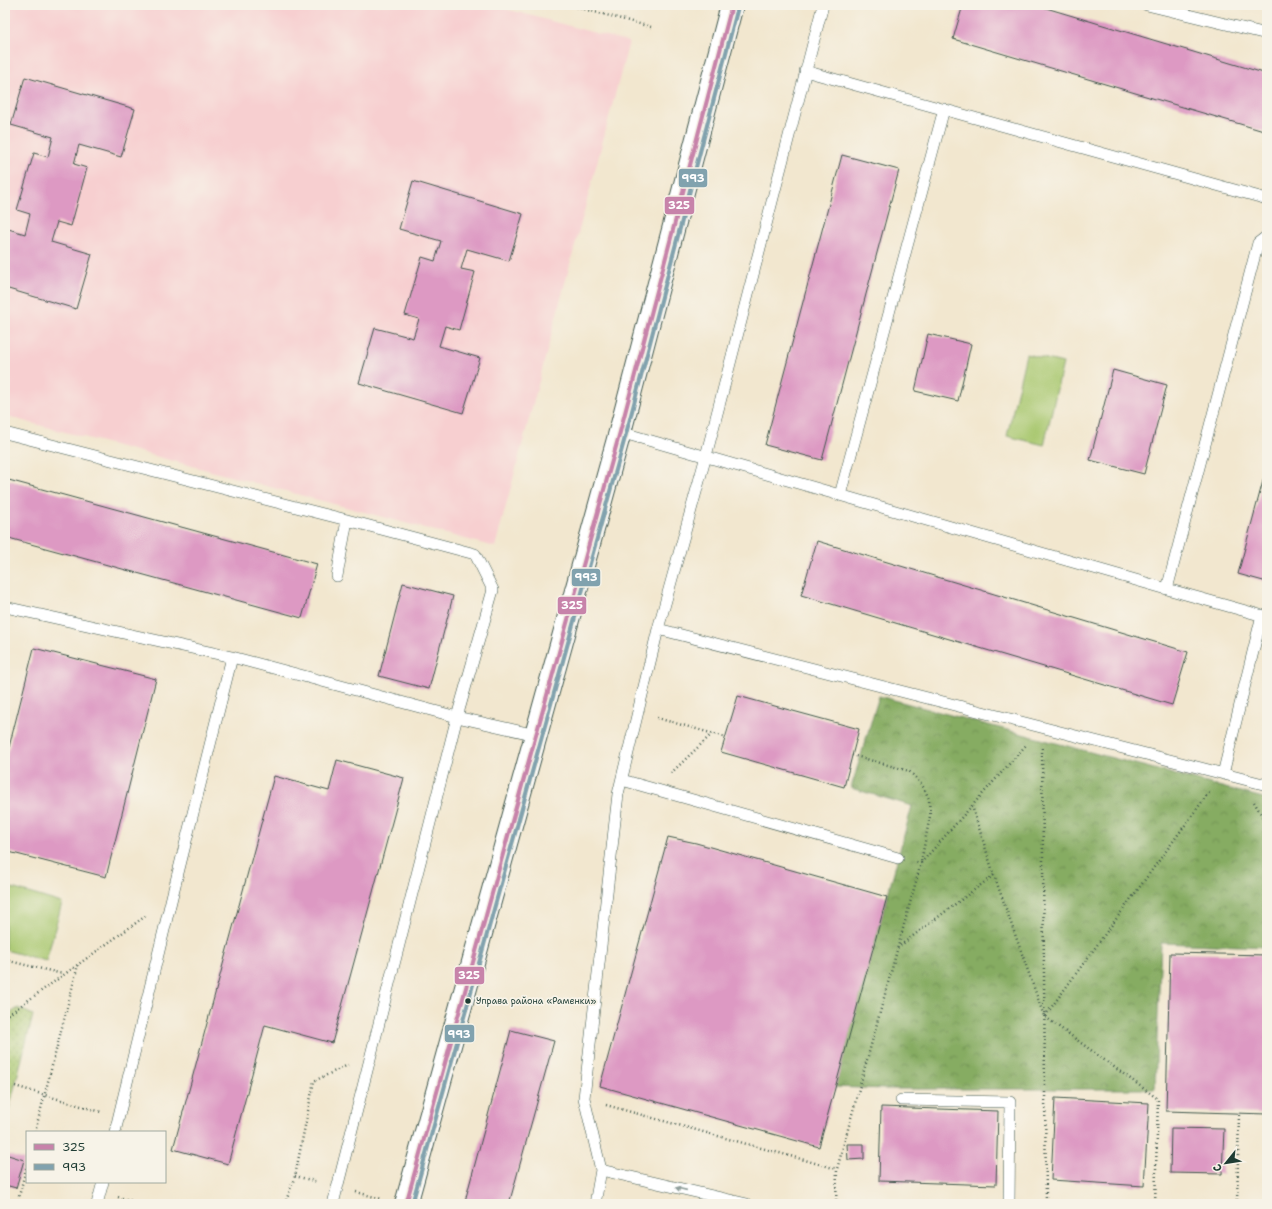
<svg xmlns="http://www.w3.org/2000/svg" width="1272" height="1209" font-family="'Shantell Sans',sans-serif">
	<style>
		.built { fill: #f7cfd0 }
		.forest { fill: url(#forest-crowns); stroke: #52744b }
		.park { fill: url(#park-dots); stroke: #648252 }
		.garden { fill: #a9c870; stroke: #648252 }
		.building { fill: #dd99c3 }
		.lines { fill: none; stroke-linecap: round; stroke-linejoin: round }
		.service-casing { stroke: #3f564b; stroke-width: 12 }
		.tertiary-casing { stroke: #3f564b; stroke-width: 24 }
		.path { stroke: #3f564b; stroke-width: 2.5; stroke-dasharray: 1 3; stroke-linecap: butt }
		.service { stroke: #fff; stroke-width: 11 }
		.tertiary { stroke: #fff; stroke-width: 22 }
		.bus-1-casing { stroke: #f7f3e8; stroke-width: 7 }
		.bus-2-casing { stroke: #f7f3e8; stroke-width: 7 }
		.bus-1 { stroke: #c783aa; stroke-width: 4 }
		.bus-2 { stroke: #81a2ae; stroke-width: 4 }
		.oneway { fill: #8f9e9a }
		.bus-dot { fill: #1f3d34; stroke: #f7f3e8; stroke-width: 1.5 }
		.labels { text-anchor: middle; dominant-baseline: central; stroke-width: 3.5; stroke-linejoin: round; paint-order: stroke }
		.bus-label { font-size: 9px; fill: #1f3d34; stroke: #f7f3e8; text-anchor: start }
		.line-badge { stroke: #f7f3e8; stroke-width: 1.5 }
		.badge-label { font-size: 11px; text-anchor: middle; font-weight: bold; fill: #fff }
	</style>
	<defs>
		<pattern id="forest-crowns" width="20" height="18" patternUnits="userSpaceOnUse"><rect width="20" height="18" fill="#86ac62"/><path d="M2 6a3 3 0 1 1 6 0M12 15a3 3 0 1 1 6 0" fill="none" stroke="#6d8d52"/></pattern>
		<pattern id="park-dots" width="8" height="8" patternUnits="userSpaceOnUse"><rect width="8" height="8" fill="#a9c870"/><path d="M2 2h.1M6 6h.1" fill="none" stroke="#89a45d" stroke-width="1.8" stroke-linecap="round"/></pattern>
	</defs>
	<rect width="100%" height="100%" fill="#f7f3e8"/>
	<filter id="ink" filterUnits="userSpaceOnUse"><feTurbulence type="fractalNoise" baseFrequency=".025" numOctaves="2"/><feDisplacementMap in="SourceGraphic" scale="8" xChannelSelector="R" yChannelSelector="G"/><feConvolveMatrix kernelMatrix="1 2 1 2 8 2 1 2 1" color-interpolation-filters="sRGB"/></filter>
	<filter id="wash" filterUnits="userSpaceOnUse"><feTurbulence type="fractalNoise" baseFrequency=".012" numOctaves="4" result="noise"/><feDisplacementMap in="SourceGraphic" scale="16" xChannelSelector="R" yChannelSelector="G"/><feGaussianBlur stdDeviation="0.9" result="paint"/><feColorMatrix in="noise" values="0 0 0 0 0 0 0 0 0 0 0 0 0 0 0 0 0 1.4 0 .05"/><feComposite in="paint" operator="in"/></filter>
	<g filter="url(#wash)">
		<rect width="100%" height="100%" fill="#f2e7cf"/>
		<!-- built -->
		<path class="built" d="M5,5H491L629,42L495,547L5,416Z"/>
		<!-- forest -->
		<path class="forest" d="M879,696L1267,799V947L1161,943L1155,1089H885L835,1087L912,806L851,788Z"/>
		<!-- park -->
		<path class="park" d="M18,1008L33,1015L7,1117H5V1017Z"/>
		<!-- garden -->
		<path class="garden" d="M1026,354L1063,363L1044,445L1007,436Z
			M5,886L62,903L46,961L5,950Z"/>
		<g id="blocks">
			<!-- building -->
			<path class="building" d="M963,5H1036L1267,74V132L953,39Z
				M25,77L135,109L121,157L79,145L74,164L87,168L71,226L57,222L51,242L92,254L76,309L5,288V228L25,234L30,214L17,210L34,153L48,157L53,137L11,125Z
				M842,155L899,170L822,460L765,445Z
				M413,181L523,214L509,261L467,249L461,269L475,272L459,330L445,326L439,346L480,358L463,413L359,383L375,328L413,338L419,319L405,315L422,257L435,261L441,241L399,229Z
				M928,334L971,344L958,401L915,391Z
				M1113,370L1167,385L1144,474L1090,460Z
				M1267,466V582L1238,574Z
				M5,479L317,564L302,618L5,537Z
				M817,541L1188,652L1172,705L801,595Z
				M403,583L453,596L429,689L379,676Z
				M34,648L156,679L106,877L5,851V763Z
				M738,696L859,729L844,787L721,752Z
				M337,760L404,778L332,1043L265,1025L228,1164L173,1149L274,776L329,791Z
				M668,837L696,843L887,897L819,1147L600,1086Z
				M1170,953L1267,955V1114L1166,1111Z
				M511,1030L554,1041L509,1204H476L465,1201Z
				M1055,1098L1149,1103L1144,1186L1051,1180Z
				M881,1107L998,1111L996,1185L879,1181Z
				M1171,1128L1224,1129L1222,1174L1170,1173Z
				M847,1144H864V1159L848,1160Z
				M5,1154L24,1160L16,1188L5,1185Z"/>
		</g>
	</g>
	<g filter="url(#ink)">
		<use href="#blocks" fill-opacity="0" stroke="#3f564b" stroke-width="1"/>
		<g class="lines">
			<!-- service casing -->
			<g class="service-casing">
				<path id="service" d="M1147,5L1267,34
					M805,71L1267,199
					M620,432L1167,589L1267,617
					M5,433L347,520L475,554L493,590L457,717L333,1204
					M840,495L944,109
					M337,576L347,520
					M1167,589L1258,243L1267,236
					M5,607L232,657L457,717L536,735
					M658,629L1267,785
					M1223,774L1262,615
					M622,780L898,858
					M901,1100L1010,1102L1009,1204
					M115,1132L172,897L232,657
					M601,1170L747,1204
					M97,1204L103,1182
					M595,1204L601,1170L584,1098L618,794L658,629L706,456L823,5"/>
			</g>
			<!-- tertiary casing -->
			<g class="tertiary-casing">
				<path id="tertiary" d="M406,1204L620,432L732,5"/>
			</g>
			<!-- path -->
			<path class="path" d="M569,5L651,27
				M657,718L725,737
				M1042,748L1046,1204
				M852,755L909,771L917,779L924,788L929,799L930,816L921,862
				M671,773L712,734
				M1254,802L1267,824
				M972,806L994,875L1044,1016L1158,1099L1155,1204
				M921,863L1027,744
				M897,948L994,875
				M5,960L63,974
				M1045,1016L1210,791
				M5,1017L147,915
				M15,1086L101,1112
				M606,1105L837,1169
				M35,1132L78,965
				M295,1176L318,1182
				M356,1192L382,1199
				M118,1197L144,1204
				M17,1204L27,1165
				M285,1204L295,1176L314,1081L348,1065
				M836,1204L837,1169L921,863L916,862
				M1237,1204L1239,1113"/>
			<!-- service -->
			<use href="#service" class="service"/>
			<!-- tertiary -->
			<use href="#tertiary" class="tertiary"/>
			<!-- bus-1 casing -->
			<g class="bus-1-casing">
				<path id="bus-1" d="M406,1204L620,432L732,5"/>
			</g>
			<!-- bus-2 casing -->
			<g class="bus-2-casing">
				<path id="bus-2" d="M412,1204L626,434L738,7"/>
			</g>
			<!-- bus-1 -->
			<use href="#bus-1" class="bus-1"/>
			<!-- bus-2 -->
			<use href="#bus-2" class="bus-2"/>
		</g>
		<!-- one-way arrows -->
		<defs><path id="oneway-solid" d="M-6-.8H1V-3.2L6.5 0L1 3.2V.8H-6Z"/></defs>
		<use class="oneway" href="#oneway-solid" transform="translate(681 1189) rotate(-167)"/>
	</g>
	<!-- markers -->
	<circle class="bus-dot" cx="468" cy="1001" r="3.5"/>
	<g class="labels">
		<!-- bus labels -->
		<g class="bus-label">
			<text x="476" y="1001">Управа района «Раменки»</text>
		</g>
	</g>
	<g class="line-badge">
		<rect x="678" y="168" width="30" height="20" rx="4" fill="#81a2ae"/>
		<rect x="664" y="196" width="31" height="19" rx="4" fill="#c783aa"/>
		<rect x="571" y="568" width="30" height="19" rx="4" fill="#81a2ae"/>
		<rect x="557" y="596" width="30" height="19" rx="4" fill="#c783aa"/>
		<rect x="454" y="966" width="31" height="19" rx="4" fill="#c783aa"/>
		<rect x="444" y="1024" width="31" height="19" rx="4" fill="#81a2ae"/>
	</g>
	<g class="badge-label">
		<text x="693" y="182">993</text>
		<text x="679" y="209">325</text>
		<text x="586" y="581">993</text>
		<text x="572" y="609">325</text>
		<text x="469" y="979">325</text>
		<text x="459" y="1038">993</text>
	</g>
	<!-- margin -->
	<rect width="1272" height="1209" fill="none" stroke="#f7f3e8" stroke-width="20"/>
	<!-- legend -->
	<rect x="26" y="1131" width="140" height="52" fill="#f7f3e8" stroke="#a1aaa0"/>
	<rect x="34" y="1144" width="20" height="6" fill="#c783aa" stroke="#a1aaa0"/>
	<text x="62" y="1151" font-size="12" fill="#1f3d34">325</text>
	<rect x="34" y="1164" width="20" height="6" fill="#81a2ae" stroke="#a1aaa0"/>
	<text x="62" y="1171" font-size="12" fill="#1f3d34">993</text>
	<!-- north arrow -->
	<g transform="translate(1226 1163) rotate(240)" stroke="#f7f3e8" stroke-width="3" paint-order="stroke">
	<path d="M0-3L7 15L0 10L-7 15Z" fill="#1f3d34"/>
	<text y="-6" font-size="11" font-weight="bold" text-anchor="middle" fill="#1f3d34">С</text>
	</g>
</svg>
